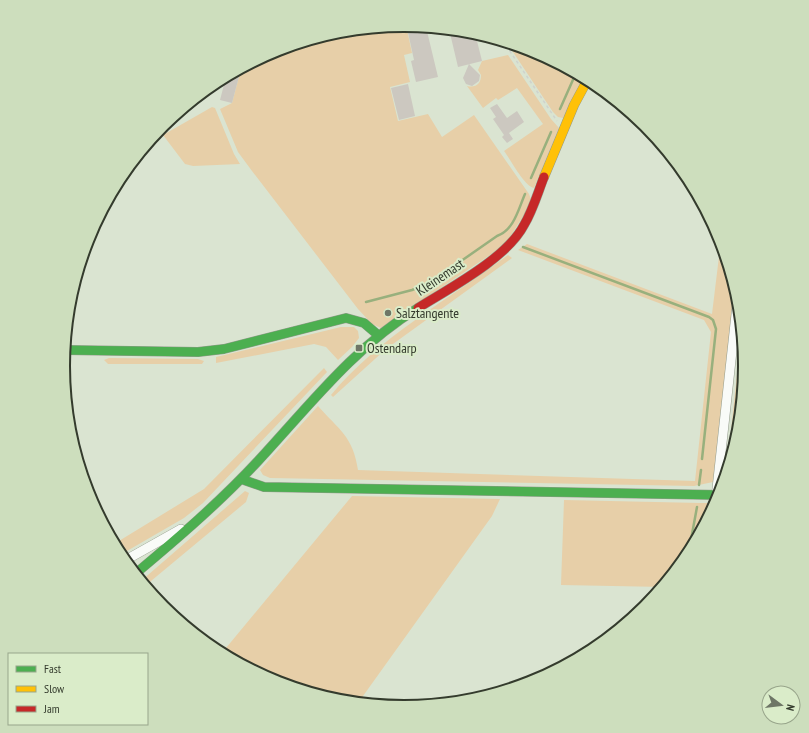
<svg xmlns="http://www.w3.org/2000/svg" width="809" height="733" font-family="'PT Sans Narrow',sans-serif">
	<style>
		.green { fill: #e7cfa8 }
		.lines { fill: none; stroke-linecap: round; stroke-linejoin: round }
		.stream { stroke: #98b07d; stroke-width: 2.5 }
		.building { fill: #ccc8c0 }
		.street-casing { stroke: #929a8b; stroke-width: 10 }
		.fast-casing { stroke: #929a8b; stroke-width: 10 }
		.slow-casing { stroke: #929a8b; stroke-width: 10 }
		.jam-casing { stroke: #929a8b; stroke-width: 10 }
		.path { stroke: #cfd2cd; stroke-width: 1.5; stroke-dasharray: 3 3; stroke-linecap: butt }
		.street { stroke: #f9fbf8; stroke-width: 9 }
		.fast { stroke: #4caf50; stroke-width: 9 }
		.slow { stroke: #ffc107; stroke-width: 9 }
		.jam { stroke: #c62828; stroke-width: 9 }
		.poi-dot { fill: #6e7666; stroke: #daecc9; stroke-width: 1.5 }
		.labels { text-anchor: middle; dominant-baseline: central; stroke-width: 4; stroke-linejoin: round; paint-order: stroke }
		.street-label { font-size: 14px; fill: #343b2d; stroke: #daecc9 }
		.poi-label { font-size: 14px; fill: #343b2d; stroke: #daecc9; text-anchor: start }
		.rim { fill: none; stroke: #343b2d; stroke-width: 2 }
	</style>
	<rect width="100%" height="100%" fill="#dae4d1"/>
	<!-- green -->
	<path class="green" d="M406,25L412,53L404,55L410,82L390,87L398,121L428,114L442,137L474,115L529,194L532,202L505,245L381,328L372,324L358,309L252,171L238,152L220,109L232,103L241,69L274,51L338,32Z
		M507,43L535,51L585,78L563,118L558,117L553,112Z
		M508,55L551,119L559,128L534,188C524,186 511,160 504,151L543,124L517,88L498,100L496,98L483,108L467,86C476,88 481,84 481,75L478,70L482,61Z
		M212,107L215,108L234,154L240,164L193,166L185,164L163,135Z
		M721,240L735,284L713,482L694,486L270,478L263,475L260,470L318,406C339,430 353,436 358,470L695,481L711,332L704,320L518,250L527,244L712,314Z
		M508,255L512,258L386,349L333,397L331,395C379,337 448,300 508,255Z
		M341,327H354L358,331L359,338L352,347L338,360L326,347L314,344L216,363V357Z
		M742,327L745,359L735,447L726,478Z
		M109,358L198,359L204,361L202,364H108L104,360Z
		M324,368L327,372L203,503L184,518L120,555L114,544L204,489Z
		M245,491L249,493L246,502L145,586L141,581Z
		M352,496L500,499L492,516L358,703L338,701L274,682L221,654Z
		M564,500L701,503H707L709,508C704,539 683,563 664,587L561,585Z"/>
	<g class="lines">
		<!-- stream -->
		<path class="stream" d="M560,109L576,73
			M531,178L551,132
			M523,247L709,317L713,320L716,329L702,459
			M366,302L412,290L431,282L497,236C514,230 518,210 525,194
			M699,485L701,470
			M688,556L697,507"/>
	</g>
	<!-- building -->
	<path class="building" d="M414,26L426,27L438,77L416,82L411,61L414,60L407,28Z
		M449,29L475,33L482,61L458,67Z
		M469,64L480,75L479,81L472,86L466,84L463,78Z
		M241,69L232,103L220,100L226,77Z
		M408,84L415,116L399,120L391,88Z
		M497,104L507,118L517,111L524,122L509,133L513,139L507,143L502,137L504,135L493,119L496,117L490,108Z"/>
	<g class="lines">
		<!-- street casing -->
		<g class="street-casing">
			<path id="street" d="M715,507L738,296
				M124,561L181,529"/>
		</g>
		<!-- fast casing -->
		<g class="fast-casing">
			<path id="fast" d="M65,350L198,352L224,349L346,318L364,323L378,335
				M241,479L264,487L721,495
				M135,574C178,538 220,502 258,461C309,406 354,347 418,308"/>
		</g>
		<!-- slow casing -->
		<g class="slow-casing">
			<path id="slow" d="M544,177L574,105L588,79"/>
		</g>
		<!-- jam casing -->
		<g class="jam-casing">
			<path id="jam" d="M418,308C450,288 507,258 524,225C533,210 538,192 544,177"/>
		</g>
		<!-- path -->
		<path class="path" d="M503,41L557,121"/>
		<!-- street -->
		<use href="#street" class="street"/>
		<!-- fast -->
		<use href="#fast" class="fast"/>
		<!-- slow -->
		<use href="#slow" class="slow"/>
		<!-- jam -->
		<use href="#jam" class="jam"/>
	</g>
	<!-- markers -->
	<g class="poi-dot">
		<circle cx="388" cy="313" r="4"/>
		<rect x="355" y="344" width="8" height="8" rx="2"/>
	</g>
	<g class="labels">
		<!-- street labels -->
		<g class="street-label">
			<text transform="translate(440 277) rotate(-34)">Kleinemast</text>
		</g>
		<!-- poi labels -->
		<g class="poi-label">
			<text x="396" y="313">Salztangente</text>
			<text x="367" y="348">Ostendarp</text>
		</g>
	</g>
	<!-- crop -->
	<path d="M0 0H809V733H0ZM70 366a334 334 0 1 1 668 0a334 334 0 1 1-668 0Z" fill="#cddebd" fill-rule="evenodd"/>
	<path class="rim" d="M70 366a334 334 0 1 1 668 0a334 334 0 1 1-668 0Z"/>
	<!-- legend -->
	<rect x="8" y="653" width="140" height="72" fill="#daecc9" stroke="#98a58b"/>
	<rect x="16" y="666" width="20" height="6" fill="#4caf50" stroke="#98a58b"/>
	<text x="44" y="673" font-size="12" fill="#343b2d">Fast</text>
	<rect x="16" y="686" width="20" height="6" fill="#ffc107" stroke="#98a58b"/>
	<text x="44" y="693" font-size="12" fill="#343b2d">Slow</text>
	<rect x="16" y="706" width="20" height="6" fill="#c62828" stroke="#98a58b"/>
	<text x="44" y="713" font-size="12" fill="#343b2d">Jam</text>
	<!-- north arrow -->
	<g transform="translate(781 705) rotate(105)"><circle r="19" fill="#daecc9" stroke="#98a58b"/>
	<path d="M0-3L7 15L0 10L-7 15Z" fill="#6e7666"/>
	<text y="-6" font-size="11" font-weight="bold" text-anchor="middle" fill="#343b2d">N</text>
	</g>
</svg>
